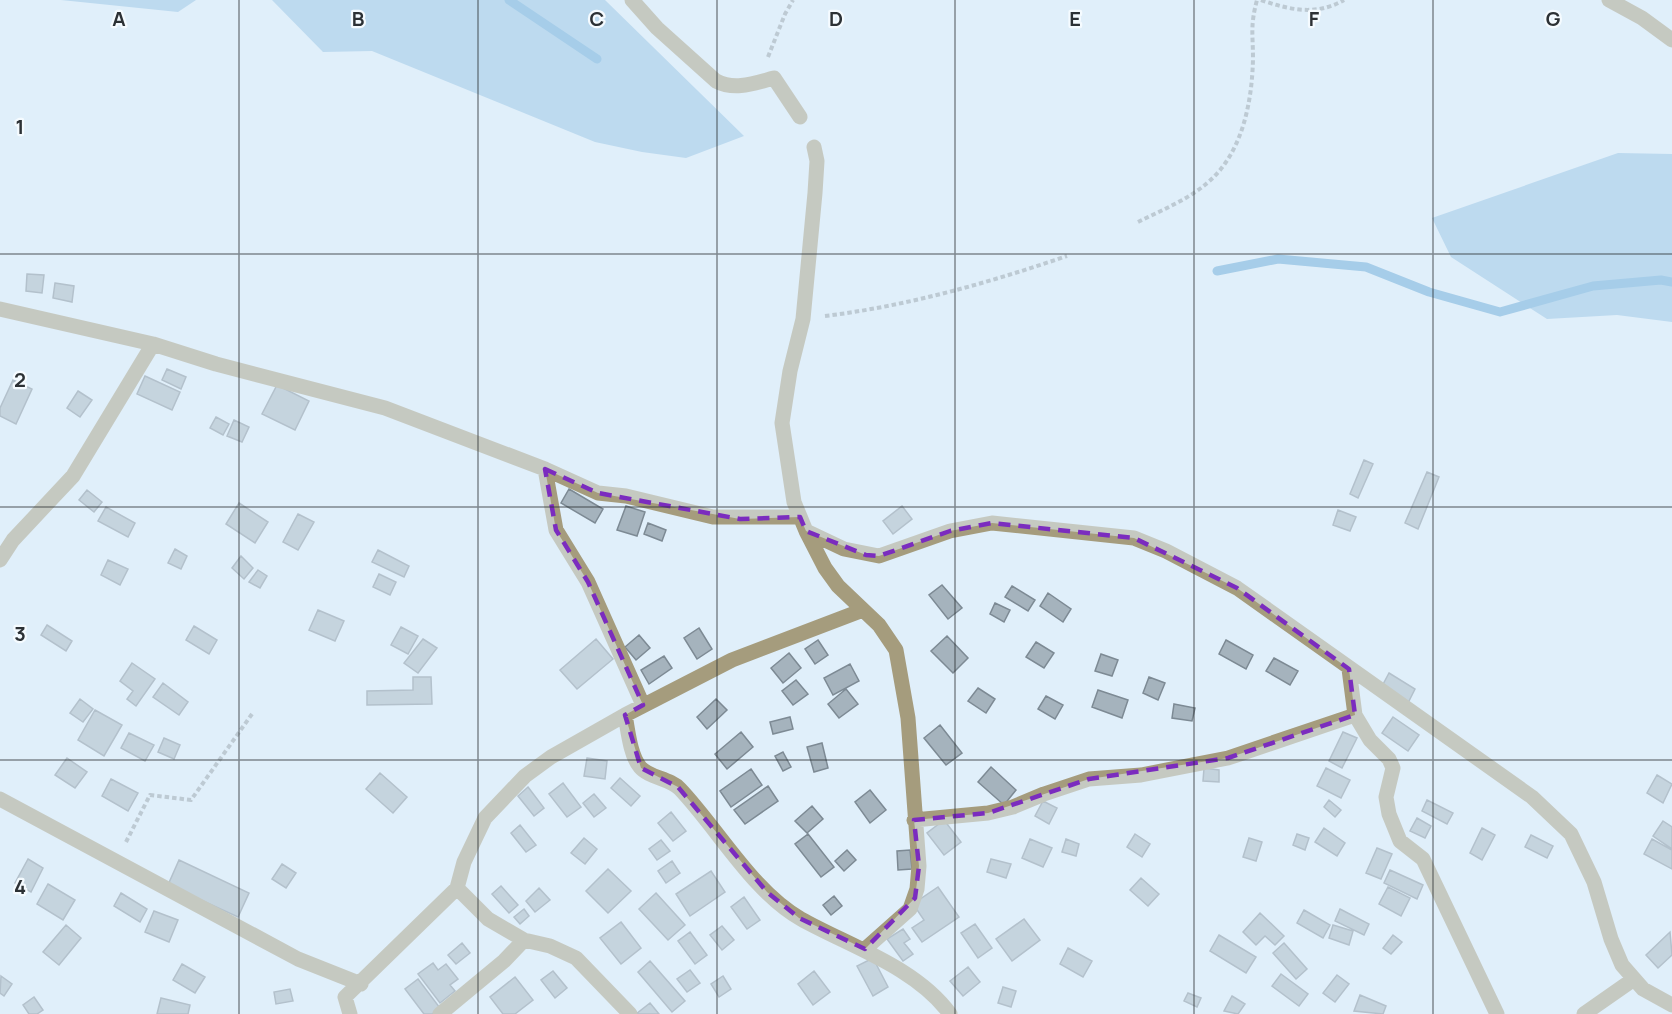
<svg xmlns="http://www.w3.org/2000/svg" width="1672" height="1014" font-family="Manrope,sans-serif">
	<style>
		.green { fill: #92c1e3 }
		.lines { fill: none; stroke-linecap: round; stroke-linejoin: round }
		.stream { stroke: #60a4d4; stroke-width: 9 }
		.building { fill: #a5b3bd; stroke: #7d8a94; stroke-width: 1.5 }
		.path { stroke: #939da5; stroke-width: 4; stroke-dasharray: 4.5 3; stroke-linecap: butt }
		.minor { stroke: #a59c7d; stroke-width: 15 }
		.marked { fill: none; stroke: #7b2cbf; stroke-width: 4.5; stroke-dasharray: 12 8; stroke-linejoin: round }
		.grid { fill: none; stroke: #2c3135; stroke-width: 1.5; stroke-opacity: 0.55 }
		.grid-label { font-size: 20px; text-anchor: middle; font-weight: bold; fill: #2c3135; stroke: #f5fbff; stroke-width: 4.5; stroke-linejoin: round; paint-order: stroke }
	</style>
	<rect width="100%" height="100%" fill="#e0effa"/>
	<!-- green -->
	<path class="green" d="M61,0H196L178,12Z
		M272,0H605L744,136L686,158L642,152L595,142L372,51L323,52Z
		M1618,153L1672,154V322L1617,315L1547,319L1451,257L1432,218Z"/>
	<g class="lines">
		<!-- stream -->
		<path class="stream" d="M509,0L597,59
			M1217,271L1278,259L1366,267L1429,292L1500,312L1593,286L1661,280L1672,282"/>
	</g>
	<!-- building -->
	<path class="building" d="M27,274L44,275L42,293L26,291Z
		M55,283L74,286L72,302L53,298Z
		M167,369L186,377L181,389L162,380Z
		M145,376L180,392L172,410L137,394Z
		M13,380L32,389L16,424L0,416V408Z
		M277,385L309,401L295,430L262,414Z
		M78,391L92,400L80,417L67,408Z
		M216,417L229,424L223,435L210,428Z
		M234,420L249,427L242,442L227,436Z
		M1364,460L1373,464L1358,498L1350,494Z
		M1427,472L1439,477L1418,529L1405,523Z
		M569,489L603,509L595,523L561,503Z
		M87,490L102,502L94,512L79,500Z
		M239,503L268,522L255,543L226,524Z
		M626,506L645,512L637,536L617,530Z
		M902,506L912,519L893,534L883,521Z
		M106,507L135,523L128,537L98,521Z
		M1338,510L1356,517L1350,531L1333,525Z
		M298,514L314,522L298,550L283,542Z
		M648,523L666,530L662,541L644,534Z
		M175,549L187,556L181,569L168,563Z
		M378,550L409,566L404,577L372,562Z
		M241,556L253,568L244,579L232,568Z
		M108,560L128,569L120,585L101,575Z
		M258,570L267,576L260,588L249,582Z
		M379,574L396,582L390,595L373,587Z
		M942,585L962,608L948,619L929,595Z
		M1012,586L1035,600L1028,611L1005,597Z
		M1048,593L1071,609L1063,622L1040,606Z
		M995,603L1010,610L1004,622L990,614Z
		M318,610L344,621L335,641L309,630Z
		M47,625L72,641L66,651L41,635Z
		M194,626L217,640L209,654L186,640Z
		M401,627L418,636L408,654L391,645Z
		M699,628L712,649L697,659L684,638Z
		M639,635L650,648L636,660L625,647Z
		M947,636L968,658L953,673L931,651Z
		M423,639L437,648L418,673L404,663Z
		M596,639L613,659L577,689L560,670Z
		M818,640L828,655L815,664L805,649Z
		M1226,640L1253,655L1246,669L1219,654Z
		M1036,642L1054,653L1044,668L1026,657Z
		M789,653L801,668L783,683L771,668Z
		M1101,654L1118,660L1112,676L1095,671Z
		M664,656L672,668L649,684L641,670Z
		M1274,658L1298,671L1290,685L1266,671Z
		M132,663L155,679L136,706L127,699L133,691L120,681Z
		M850,664L859,681L833,695L824,678Z
		M1389,673L1415,689L1407,705L1380,690Z
		M413,677H431L432,704L367,705V691L413,690Z
		M1149,677L1165,683L1158,700L1143,693Z
		M796,680L808,694L793,705L782,691Z
		M163,683L188,702L179,715L153,697Z
		M978,688L995,699L986,713L968,701Z
		M846,689L858,704L839,718L828,704Z
		M1098,690L1128,700L1122,718L1092,707Z
		M1046,696L1063,705L1055,719L1038,709Z
		M80,699L93,709L83,722L70,713Z
		M716,699L727,710L707,729L697,717Z
		M1174,704L1195,708L1192,721L1172,718Z
		M95,710L122,725L104,756L78,740Z
		M790,717L793,729L773,734L770,722Z
		M1393,717L1419,735L1408,751L1382,733Z
		M940,725L962,753L946,765L924,738Z
		M741,732L753,747L727,769L715,754Z
		M1343,732L1357,738L1342,768L1329,761Z
		M129,733L154,745L145,761L121,748Z
		M164,738L180,745L174,759L158,752Z
		M822,743L828,768L814,772L807,747Z
		M783,752L791,767L783,771L775,756Z
		M67,758L87,772L75,788L55,775Z
		M587,758L607,761L605,779L584,776Z
		M991,767L1016,790L1004,805L978,782Z
		M1204,768L1219,770V782L1203,781Z
		M1326,768L1350,780L1341,798L1317,786Z
		M751,769L762,785L731,807L720,791Z
		M380,773L407,797L393,813L366,789Z
		M1657,775L1672,784L1663,803L1647,793Z
		M620,778L640,796L631,806L611,788Z
		M111,779L138,793L128,811L102,796Z
		M563,783L581,807L567,817L549,794Z
		M768,786L778,801L745,824L734,810Z
		M528,787L544,808L534,816L518,796Z
		M870,790L886,810L870,823L855,802Z
		M594,794L606,808L594,817L583,803Z
		M1329,800L1341,810L1335,817L1324,807Z
		M1427,800L1453,813L1447,824L1422,811Z
		M1043,801L1057,808L1049,824L1035,816Z
		M812,806L823,819L807,833L795,821Z
		M671,812L686,831L673,841L658,823Z
		M1417,818L1431,826L1425,838L1410,831Z
		M944,820L961,842L944,855L927,833Z
		M1663,821L1672,827V849L1653,836Z
		M520,825L536,845L526,852L511,833Z
		M1324,828L1345,843L1337,856L1315,842Z
		M1482,828L1495,835L1482,860L1470,853Z
		M808,834L834,867L821,877L795,844Z
		M1135,834L1150,844L1142,857L1127,847Z
		M1297,834L1309,838L1305,850L1293,845Z
		M1531,835L1553,846L1547,858L1525,847Z
		M584,838L597,849L585,864L571,853Z
		M1249,838L1262,842L1256,861L1243,857Z
		M1030,839L1052,848L1043,867L1022,858Z
		M1066,839L1079,844L1076,856L1062,852Z
		M1652,839L1672,850V869L1644,854Z
		M661,840L670,851L657,860L649,849Z
		M1377,848L1392,854L1381,879L1366,873Z
		M847,850L856,860L844,871L835,861Z
		M910,850L912,869L898,870L897,851Z
		M28,859L43,868L31,892L15,883Z
		M991,859L1011,864L1006,878L987,872Z
		M179,860L249,893L238,917L168,885Z
		M672,861L680,873L666,883L658,871Z
		M282,864L296,873L286,888L272,879Z
		M608,869L631,891L608,913L586,891Z
		M1390,870L1423,885L1417,899L1384,883Z
		M711,871L725,892L690,916L676,894Z
		M1141,878L1159,894L1148,906L1130,890Z
		M48,884L75,900L63,920L37,904Z
		M501,886L518,905L509,913L492,894Z
		M938,887L959,917L922,942L912,928L924,920L913,904Z
		M1388,887L1410,898L1401,916L1379,904Z
		M539,888L550,900L535,912L526,901Z
		M121,893L147,909L140,922L114,906Z
		M656,893L685,925L668,940L639,909Z
		M834,896L842,906L831,915L823,905Z
		M744,897L760,920L747,929L731,907Z
		M524,909L529,916L520,924L514,917Z
		M1340,909L1369,924L1364,935L1335,921Z
		M1304,910L1330,925L1323,938L1297,923Z
		M154,911L178,920L169,942L145,932Z
		M1260,913L1284,936L1275,945L1265,936L1256,945L1243,932Z
		M1024,919L1040,940L1012,961L996,939Z
		M621,922L641,948L621,964L600,938Z
		M975,924L992,948L978,958L961,933Z
		M66,925L81,938L59,965L43,952Z
		M1333,925L1353,931L1349,945L1329,938Z
		M722,926L734,940L722,950L710,935Z
		M903,929L910,939L904,943L913,954L903,961L887,939Z
		M690,932L707,955L695,964L678,941Z
		M1670,932L1672,955L1658,968L1646,955Z
		M1219,935L1256,957L1246,973L1210,951Z
		M1393,935L1402,942L1391,954L1383,948Z
		M462,943L470,953L456,964L448,955Z
		M1284,943L1307,969L1296,979L1273,953Z
		M1068,948L1092,961L1083,977L1060,964Z
		M873,958L888,987L873,996L857,966Z
		M650,961L685,1001L672,1012L638,972Z
		M433,963L438,970L446,964L458,979L450,985L455,991L440,1003L418,974Z
		M182,964L205,977L195,993L173,980Z
		M968,967L980,982L963,996L950,981Z
		M690,970L700,983L687,992L677,979Z
		M553,971L567,988L555,998L541,980Z
		M814,971L830,992L813,1005L798,984Z
		M1281,974L1308,994L1299,1006L1272,986Z
		M1337,975L1349,984L1335,1002L1323,993Z
		M1,976L12,984L4,996L0,993Z
		M723,976L731,989L719,997L711,984Z
		M515,977L533,1000L515,1014H503L490,997Z
		M418,979L440,1008L432,1014H424L405,989Z
		M1003,987L1016,991L1011,1007L998,1003Z
		M290,989L293,1001L276,1004L274,992Z
		M1188,993L1201,998L1197,1007L1184,1001Z
		M1360,995L1386,1006L1383,1014L1354,1011Z
		M1232,996L1245,1004L1238,1014L1224,1011Z
		M34,997L43,1010L37,1014H29L23,1005Z
		M161,998L190,1005L188,1014H157Z
		M650,1003L659,1014H636Z"/>
	<g class="lines">
		<!-- path -->
		<path class="path" d="M1261,0C1290,10 1316,16 1344,0
			M768,57L785,14L793,0
			M1138,222C1160,211 1187,200 1206,184C1242,155 1252,103 1253,59C1253,34 1250,26 1257,0
			M825,316C907,306 988,283 1067,256
			M126,842L150,795L191,800L252,714"/>
		<!-- minor -->
		<path class="minor" d="M632,0L657,28L716,81C735,91 755,83 774,78L800,117
			M1609,0L1642,18L1672,40
			M814,147L817,161L815,193L803,319L790,371L782,423L794,502L806,531L825,568L838,586L879,625L896,650L908,718L919,866L917,889L910,909L865,949
			M0,309L153,344L216,364L385,408L545,469L598,493L626,496L713,517H800
			M545,469L556,530L588,582L643,705
			M806,531L844,549L879,556L950,531L992,523L1134,538L1166,551L1237,588L1532,797L1571,834L1594,882L1611,939L1622,965L1643,989L1672,1005
			M0,560L13,540L73,476L153,344
			M1349,669L1355,715L1370,740L1389,759L1393,768L1386,797L1389,814L1400,841L1423,859L1497,1014
			M625,715C628,730 630,755 640,767C649,778 670,778 680,789C718,829 753,892 801,919C849,946 916,967 950,1014
			M0,799L298,959L361,984
			M914,820L988,813L1013,807L1044,794L1089,779L1141,775L1228,758L1355,715
			M457,888L488,919L524,940L550,946L576,958L630,1014
			M350,1014L345,997L457,888L464,862L485,818L525,776L551,757L625,715L732,660L863,610
			M440,1014L504,961L524,940
			M1584,1014L1634,979"/>
	</g>
	<!-- marked area -->
	<path d="M0 0H1672V1014H0ZM545,469L598,493L740,519L800,517L806,531L866,555L879,556L950,531L992,523L1134,538L1237,588L1349,669L1355,715L1228,758L1089,779L988,813L914,820L919,866L915,898L865,949L799,918L767,892L678,787L641,768L625,715L643,705L588,582L556,530Z" fill="#e0effa" fill-opacity=".55" fill-rule="evenodd"/>
	<path class="marked" d="M545,469L598,493L740,519L800,517L806,531L866,555L879,556L950,531L992,523L1134,538L1237,588L1349,669L1355,715L1228,758L1089,779L988,813L914,820L919,866L915,898L865,949L799,918L767,892L678,787L641,768L625,715L643,705L588,582L556,530Z"/>
	<!-- grid -->
	<path class="grid" d="M239,0V1014M478,0V1014M717,0V1014M955,0V1014M1194,0V1014M1433,0V1014M0,254H1672M0,507H1672M0,760H1672"/>
	<g class="grid-label">
		<text x="119" y="26">A</text>
		<text x="358" y="26">B</text>
		<text x="597" y="26">C</text>
		<text x="836" y="26">D</text>
		<text x="1075" y="26">E</text>
		<text x="1314" y="26">F</text>
		<text x="1553" y="26">G</text>
		<text x="20" y="134">1</text>
		<text x="20" y="387">2</text>
		<text x="20" y="641">3</text>
		<text x="20" y="894">4</text>
	</g>
</svg>
